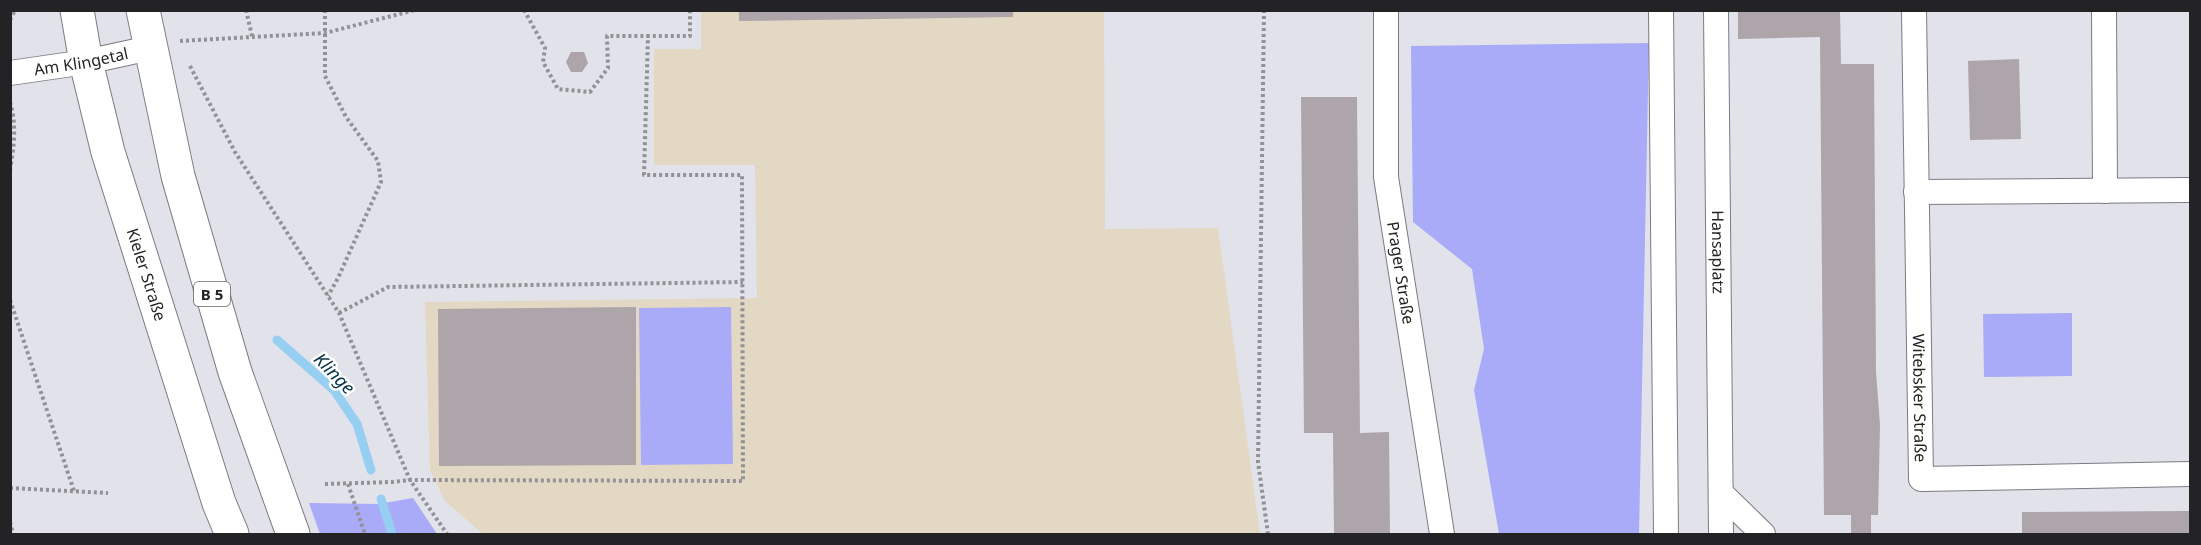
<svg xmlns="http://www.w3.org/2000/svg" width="2201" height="545" font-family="'Noto Sans',sans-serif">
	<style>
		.education { fill: #e3d8c3 }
		.green { fill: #a9abf8 }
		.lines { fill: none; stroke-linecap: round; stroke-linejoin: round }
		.stream { stroke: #97cff2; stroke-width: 9 }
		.building { fill: #ada5a9 }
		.street-casing { stroke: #7b7c83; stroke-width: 26 }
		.primary-casing { stroke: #7b7c83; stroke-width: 35 }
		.path { stroke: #919197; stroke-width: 4; stroke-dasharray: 3 3; stroke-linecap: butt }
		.street { stroke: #fff; stroke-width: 24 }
		.primary { stroke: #fff; stroke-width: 33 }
		.labels { text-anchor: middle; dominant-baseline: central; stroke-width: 5; stroke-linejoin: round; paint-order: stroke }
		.shield { fill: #fff; stroke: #656567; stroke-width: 1.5 }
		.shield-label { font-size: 15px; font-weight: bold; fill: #232326 }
		.street-label { font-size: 16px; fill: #232326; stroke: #fff }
		.water-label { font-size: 18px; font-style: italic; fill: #033249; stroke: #fff }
	</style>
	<rect width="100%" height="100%" fill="#e1e2ea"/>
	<!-- education -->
	<path class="education" d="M701,11H1104L1105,229L1218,228L1260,534H483L445,501L430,470L425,302L757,298L755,165H654V49H701Z"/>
	<!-- green -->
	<path class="green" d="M1649,43L1639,534H1499L1474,390L1484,349L1472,269L1413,222L1411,46Z
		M731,307L733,464L641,465L639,308Z
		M2072,313V376L1984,377L1983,314Z
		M413,498L437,534H320L309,503L379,504Z"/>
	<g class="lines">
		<!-- stream -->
		<path class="stream" d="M277,340L334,390L357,424L371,470
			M381,499L392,534"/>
	</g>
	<!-- building -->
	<path class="building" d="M739,10H1013V17L739,21Z
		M1738,10H1840L1841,64H1874L1876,371L1880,425L1878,515H1871V534H1851V515H1824L1820,37L1738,39Z
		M571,52H584L588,63L582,72H571L566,62Z
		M2019,59L2021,139L1970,140L1968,61Z
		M1301,97H1357L1360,433L1389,432L1390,534H1334L1333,433H1304Z
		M636,307V465L439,466L438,309Z
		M2190,511V534H2022V512Z"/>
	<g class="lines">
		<!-- street casing -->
		<g class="street-casing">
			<g id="street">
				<path id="s1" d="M1386,10V177L1442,534"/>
				<path d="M1661,10L1666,534"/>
				<path id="s2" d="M1716,10L1721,534"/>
				<path id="s3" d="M1914,10L1921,479L2190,474"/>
				<path d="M2104,10L2105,191"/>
				<path id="s4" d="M10,73L86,62L150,48"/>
				<path d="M1916,192L2190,190"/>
				<path d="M1721,493L1763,534"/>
			</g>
		</g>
		<!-- primary casing -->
		<g class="primary-casing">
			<g id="primary">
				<path id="s5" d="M77,10L86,62L108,152L219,503L232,534"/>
				<path d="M143,10L178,176L235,372L293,534"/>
			</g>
		</g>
		<!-- path -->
		<path class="path" d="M246,10L252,36
			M325,10V76L346,117L378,161L381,182L338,278L328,296
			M524,10L545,48L543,62L558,89L590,92L608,68L607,36H648
			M1264,10L1258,462L1268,534
			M10,20L15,10
			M180,41L325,33L415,10
			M190,66L235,152L339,313L410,480L447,534
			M10,102C17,125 14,147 10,170
			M10,300L74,491
			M339,313L388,287L743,282
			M325,484L392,482L410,480L743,481L742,175H644L648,36H690V10
			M348,484L365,534
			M10,488L108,493
			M10,522L13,534"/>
		<!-- street -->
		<use href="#street" class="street"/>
		<!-- primary -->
		<use href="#primary" class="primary"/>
	</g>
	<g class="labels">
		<!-- shield labels -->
		<rect class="shield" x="194" y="282" width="36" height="24" rx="4.5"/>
		<g class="shield-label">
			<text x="212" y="294">B 5</text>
		</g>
		<!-- street labels -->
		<g class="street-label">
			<text stroke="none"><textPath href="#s4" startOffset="72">Am Klingetal</textPath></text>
			<text stroke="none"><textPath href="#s2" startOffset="242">Hansaplatz</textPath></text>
			<text stroke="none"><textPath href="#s5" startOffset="274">Kieler Straße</textPath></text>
			<text stroke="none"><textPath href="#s1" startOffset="264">Prager Straße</textPath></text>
			<text stroke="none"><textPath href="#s3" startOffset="388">Witebsker Straße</textPath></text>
		</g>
		<!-- water labels -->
		<g class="water-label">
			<text transform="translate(335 373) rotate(46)">Klinge</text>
		</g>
	</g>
	<!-- border -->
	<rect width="2201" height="545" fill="none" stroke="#232326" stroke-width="24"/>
</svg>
